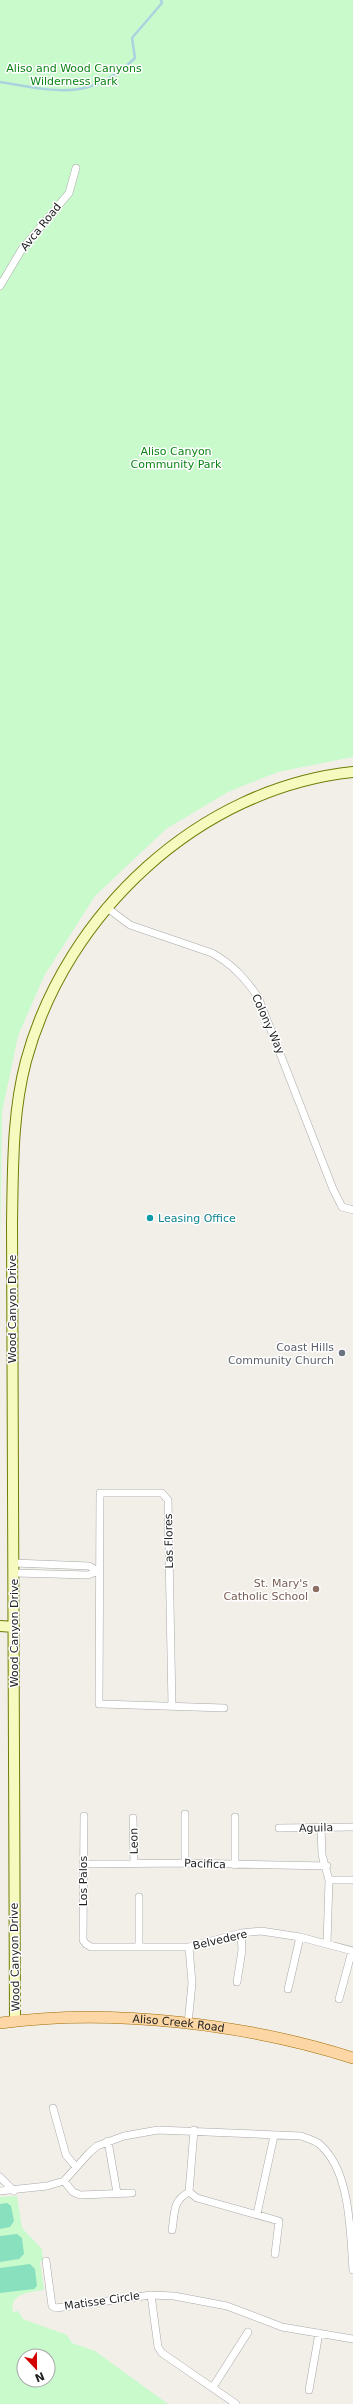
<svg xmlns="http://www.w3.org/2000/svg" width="353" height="2404" font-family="'DejaVu Sans',sans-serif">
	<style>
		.park { fill: #c8facc; fill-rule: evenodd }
		.pitch { fill: #88e0be }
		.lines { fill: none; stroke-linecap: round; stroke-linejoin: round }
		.stream { stroke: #aad3df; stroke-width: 2.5 }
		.street-casing { stroke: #a9a9a9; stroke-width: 8 }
		.secondary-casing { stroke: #707d05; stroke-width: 12 }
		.primary-casing { stroke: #a06b00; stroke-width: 12 }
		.street { stroke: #fff; stroke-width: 7 }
		.secondary { stroke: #f7fabf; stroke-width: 10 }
		.primary { stroke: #fcd6a4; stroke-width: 11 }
		.culture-dot { fill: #0f9aa8; stroke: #fff; stroke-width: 1.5 }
		.worship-dot { fill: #6b7280; stroke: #fff; stroke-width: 1.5 }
		.education-dot { fill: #8d6e63; stroke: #fff; stroke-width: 1.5 }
		.labels { text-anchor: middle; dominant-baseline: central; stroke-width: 3; stroke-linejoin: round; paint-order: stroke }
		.park-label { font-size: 11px; fill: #0c8416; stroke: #fff }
		.street-label { font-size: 11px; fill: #222; stroke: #fff }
		.culture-label { font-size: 11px; fill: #0d838f; stroke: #fff; text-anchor: start }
		.worship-label { font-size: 11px; fill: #5b616d; stroke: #fff; text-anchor: end }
		.education-label { font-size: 11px; fill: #785e54; stroke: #fff; text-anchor: end }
	</style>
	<rect width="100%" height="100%" fill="#f2efe9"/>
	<!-- park -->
	<path class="park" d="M0,0H353V757L278,772L228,792L166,829L95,896L44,976L18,1036L2,1112L0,1248Z
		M17,2196L22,2228L42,2249L43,2260L40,2262L44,2290C30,2292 9,2293 13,2312L18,2311L23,2319L67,2335L72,2343L95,2351L168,2404H0V2197ZM24,2356H48V2380H24Z"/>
	<!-- pitch -->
	<path class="pitch" d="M7,2203L11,2206L14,2221L10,2227L0,2229V2204Z
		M17,2234L22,2238L24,2254L19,2259L0,2262V2236Z
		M30,2264L35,2269L37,2286L34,2289L0,2293V2268Z"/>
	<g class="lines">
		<!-- stream -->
		<path class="stream" d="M0,82C56,91 90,102 135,58L132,38L162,3L161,0"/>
		<!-- street casing -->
		<g class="street-casing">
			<path id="street" d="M0,286L22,249L69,193L76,168
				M106,907L130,925L212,953C232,964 245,978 258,997L333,1189L342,1207L353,1210
				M14,1563L89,1566L98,1571
				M15,1573L88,1575L98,1571
				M172,1706L168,1500L162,1493H100L99,1704C141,1705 183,1707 224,1708
				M84,1816L83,1940L86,1944L91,1947H189L241,1933L261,1931L300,1937L353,1951
				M235,1817V1865
				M133,1818L134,1863
				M321,1827L322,1855L329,1880L327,1944
				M279,1828L353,1827
				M185,1863V1814
				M83,1864L185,1863L327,1866
				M329,1880H353
				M139,1897V1946
				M237,1982L242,1950L241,1933
				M288,1989L300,1937
				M339,1999L352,1951
				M188,2024L192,1983L189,1947
				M53,2108L66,2155L76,2167
				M108,2141L117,2193
				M0,2177L14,2191
				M64,2181L73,2192L80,2195L132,2193
				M0,2191L47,2186L64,2181L89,2153L97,2146L124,2136L158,2130L301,2136C306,2138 313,2140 318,2143C351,2169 350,2232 353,2270
				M189,2192L197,2198L279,2221L275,2254
				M257,2214L274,2136
				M172,2230C175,2213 172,2201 189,2192L194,2130
				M46,2261L52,2306L56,2308L151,2295
				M213,2387L248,2332
				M309,2390L319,2333
				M236,2404L162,2353L158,2347L151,2295L174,2296L227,2306L282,2327L353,2339"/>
		</g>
		<!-- secondary casing -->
		<g class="secondary-casing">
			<path id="secondary" d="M0,1626L14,1627
				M15,2021L12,1223C13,1169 12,1114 26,1061C66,913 199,788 353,772"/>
		</g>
		<!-- primary casing -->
		<g class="primary-casing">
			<g id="primary">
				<path id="s1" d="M0,2023C111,2008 247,2024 353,2058"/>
			</g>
		</g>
		<!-- street -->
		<use href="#street" class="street"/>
		<!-- secondary -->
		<use href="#secondary" class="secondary"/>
		<!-- primary -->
		<use href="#primary" class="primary"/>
	</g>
	<!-- markers -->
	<circle class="culture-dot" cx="150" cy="1218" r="4"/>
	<circle class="worship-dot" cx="342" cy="1353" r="4"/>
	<circle class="education-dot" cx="316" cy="1589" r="4"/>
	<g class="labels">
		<!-- park labels -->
		<g class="park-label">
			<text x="74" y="68">Aliso and Wood Canyons<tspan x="74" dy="13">Wilderness Park</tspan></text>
			<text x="176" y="451">Aliso Canyon<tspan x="176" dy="13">Community Park</tspan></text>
		</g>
		<!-- street labels -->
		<g class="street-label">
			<text transform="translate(41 227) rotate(-51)">Avca Road</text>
			<text transform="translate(268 1024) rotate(66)">Colony Way</text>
			<text transform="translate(12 1309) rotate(-90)">Wood Canyon Drive</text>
			<text transform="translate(169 1541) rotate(-91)">Las Flores</text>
			<text transform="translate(14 1633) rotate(-90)">Wood Canyon Drive</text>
			<text transform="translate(316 1828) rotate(-1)">Aguila</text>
			<text transform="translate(134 1841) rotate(-91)">Leon</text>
			<text transform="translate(205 1864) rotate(2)">Pacifica</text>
			<text transform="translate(83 1881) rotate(-90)">Los Palos</text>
			<text transform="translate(220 1940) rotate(-13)">Belvedere</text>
			<text transform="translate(15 1957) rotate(-91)">Wood Canyon Drive</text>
			<text stroke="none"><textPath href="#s1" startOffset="179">Aliso Creek Road</textPath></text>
			<text transform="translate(102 2301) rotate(-8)">Matisse Circle</text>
		</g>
		<!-- culture labels -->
		<g class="culture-label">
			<text x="158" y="1218">Leasing Office</text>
		</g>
		<!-- worship labels -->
		<g class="worship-label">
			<text x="334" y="1347">Coast Hills<tspan x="334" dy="13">Community Church</tspan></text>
		</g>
		<!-- education labels -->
		<g class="education-label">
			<text x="308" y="1583">St. Mary's<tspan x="308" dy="13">Catholic School</tspan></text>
		</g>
	</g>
	<!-- north arrow -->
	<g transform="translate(36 2368) rotate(158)"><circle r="19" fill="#ffffff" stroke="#a7a7a7"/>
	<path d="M0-3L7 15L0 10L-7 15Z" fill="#d40000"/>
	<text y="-6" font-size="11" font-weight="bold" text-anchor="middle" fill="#222222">N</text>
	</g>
</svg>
